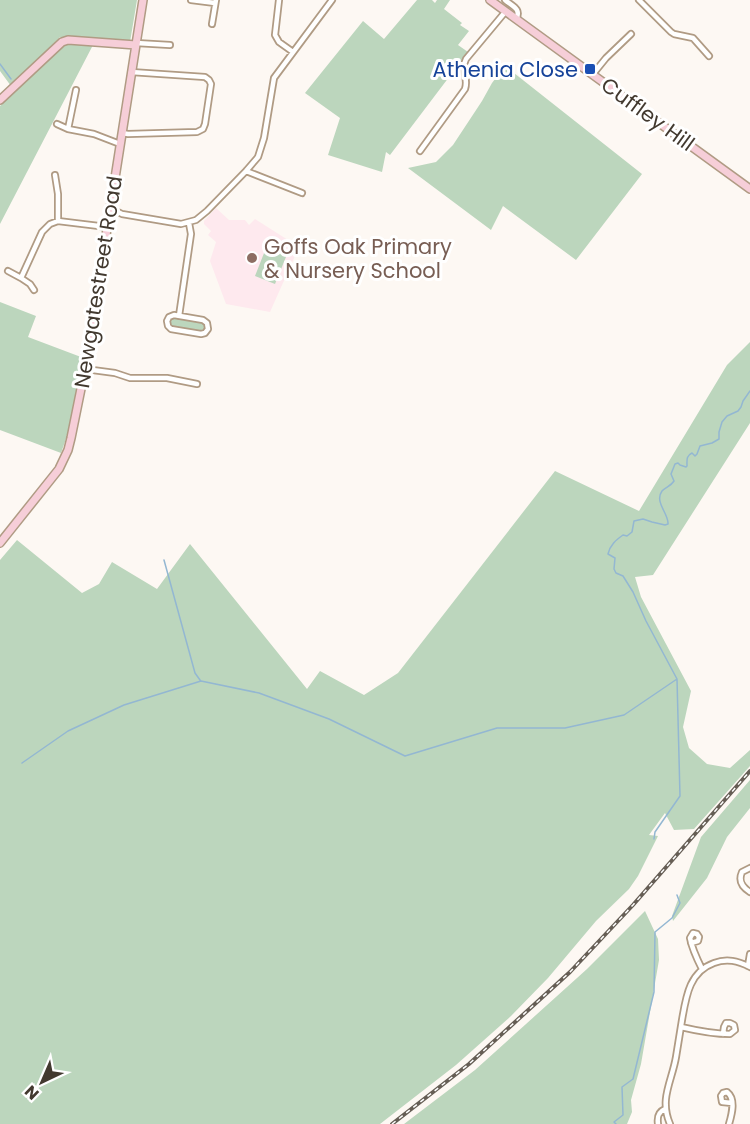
<svg xmlns="http://www.w3.org/2000/svg" width="750" height="1124" font-family="Poppins,sans-serif">
	<style>
		.education { fill: #fee9ee }
		.green { fill: #bcd6bd }
		.lines { fill: none; stroke-linecap: round; stroke-linejoin: round }
		.stream { stroke: #93b7d2; stroke-width: 1.5 }
		.street-casing { stroke: #b09b84; stroke-width: 8 }
		.secondary-casing { stroke: #b09b84; stroke-width: 10 }
		.street { stroke: #fff; stroke-width: 4.5 }
		.secondary { stroke: #f6ced8; stroke-width: 7 }
		.rail-casing { stroke: #665e55; stroke-width: 4 }
		.rail { stroke: #fff; stroke-width: 1.5; stroke-dasharray: 4.5; stroke-linecap: butt }
		.transit-dot { fill: #1a4fb4; stroke: #fff; stroke-width: 2 }
		.education-dot { fill: #8d6e63; stroke: #fff; stroke-width: 2 }
		.labels { text-anchor: middle; dominant-baseline: central; stroke-width: 6; stroke-linejoin: round; paint-order: stroke }
		.transit-label { font-size: 21px; fill: #164399; stroke: #fff; text-anchor: end }
		.street-label { font-size: 21px; fill: #42392f; stroke: #fff }
		.education-label { font-size: 21px; fill: #785e54; stroke: #fff; text-anchor: start }
	</style>
	<rect width="100%" height="100%" fill="#fdf8f3"/>
	<!-- education -->
	<path class="education" d="M216,208L229,220H245L249,225L255,219L299,247L270,312L226,304L210,261L216,242L208,235L211,231L204,224V221Z"/>
	<!-- green -->
	<path class="green" d="M0,0H137L130,42L60,37L11,86L0,71Z
		M417,0H432L435,3L437,0H450L444,9L462,23L460,25L469,31L458,45L468,52L390,155L386,152L382,172L328,155L340,118L305,93L363,21L384,39Z
		M65,43L93,45L0,224V106Z
		M505,66L642,174L576,260L503,206L491,230L408,168L436,162L453,145L482,101L492,83Z
		M268,243L288,252L275,284L255,276Z
		M0,302L36,316L28,337L81,357C76,389 73,423 61,453L0,430Z
		M175,317L202,322L205,325L206,329L201,332L172,327L170,322L171,319Z
		M750,342V423L653,575L635,577L641,597L691,691L683,727L689,748L707,764L730,768L750,750V766L694,829L674,830L665,813L649,835L658,836L638,876L629,889L596,921L548,978L511,1016L456,1065L380,1124H0V560L17,540L82,593L99,584L112,562L157,589L190,544L307,689L320,671L364,695L398,673L555,471L639,511L727,365Z
		M750,780V808L727,837L707,878L673,921L672,916L701,837Z
		M645,911L658,939L659,960L641,1064L631,1100L632,1112L627,1124H404L475,1070L587,969Z"/>
	<g class="lines">
		<!-- stream -->
		<path class="stream" d="M0,64L11,79
			M164,560L195,673L200,680
			M22,763L68,731L124,705L201,681L259,693L329,719L405,756L497,728H565L624,715L677,679L646,621L633,592L623,576L616,573L614,569L615,558L608,554C610,545 616,540 623,535L627,536L632,532L634,521L643,519L652,522L665,525L668,524C669,514 654,502 662,491C666,487 671,486 674,481L671,474L675,464L678,463L680,465L686,467L687,466C687,460 686,456 692,453L695,456L697,454L700,446L712,443L719,439V432L722,422L727,416L738,411L741,407L743,401L750,391
			M654,839L655,832L680,796L677,679
			M616,1124L614,1122L623,1115L622,1087L633,1079L654,992L655,932L672,918L680,903L677,895"/>
		<!-- street casing -->
		<g class="street-casing">
			<path id="street" d="M191,0L215,3
				M279,0L275,35L279,42L293,52
				M505,0C512,6 522,9 516,19
				M639,0L671,32L674,34L693,38L709,56
				M212,24L216,0
				M136,43L170,45
				M593,74L606,58L631,34
				M57,124L68,129L94,134L120,144
				M68,129L76,90
				M122,133L128,134L197,132L203,129L205,124L211,84L209,80L205,77L131,72
				M420,151L465,89C469,77 460,71 466,59L506,11
				M246,171L302,193
				M110,204L116,211L122,214L181,224L196,220L207,211L246,171L258,157L264,138L274,78L332,0
				M58,221L107,227
				M8,271L21,278L42,232L50,224L58,221V194L55,175
				M21,278L30,284L34,290
				M174,315L203,320L207,323L208,329L205,333L201,334L171,329L168,326L167,321L169,317Z
				M179,316L191,234L189,223
				M85,369L115,373L130,378H167L197,384
				M750,868L742,872C738,881 742,887 750,892
				M691,943L698,941L699,937L697,934L693,933L690,938C692,949 697,959 702,969
				M748,966L750,954
				M681,1027C698,1031 713,1034 730,1034L735,1030L734,1025L730,1023H726L724,1027L723,1034
				M658,1124C657,1117 658,1112 665,1109
				M670,1124C659,1099 672,1081 676,1057C678,1044 680,1032 682,1020C686,997 689,972 714,963C727,958 738,961 750,967
				M729,1124C732,1114 736,1099 727,1092L723,1093L721,1096L722,1102L732,1103"/>
		</g>
		<!-- secondary casing -->
		<g class="secondary-casing">
			<path id="secondary" d="M490,0L750,189
				M0,100L62,42L68,40L136,45
				M0,543L59,469L68,450L71,438L85,369L143,0"/>
		</g>
		<!-- street -->
		<use href="#street" class="street"/>
		<!-- secondary -->
		<use href="#secondary" class="secondary"/>
		<!-- rail casing -->
		<g class="rail-casing">
			<path id="rail" d="M392,1124L469,1064L570,972L633,905L750,771"/>
		</g>
		<!-- rail -->
		<use href="#rail" class="rail"/>
	</g>
	<!-- markers -->
	<rect class="transit-dot" x="584" y="63" width="12" height="12" rx="3"/>
	<circle class="education-dot" cx="252" cy="258" r="6"/>
	<g class="labels">
		<!-- transit labels -->
		<g class="transit-label">
			<text x="578" y="69">Athenia Close</text>
		</g>
		<!-- street labels -->
		<g class="street-label">
			<text transform="translate(648 114) rotate(36)">Cuffley Hill</text>
			<text transform="translate(98 282) rotate(-81)">Newgatestreet Road</text>
		</g>
		<!-- education labels -->
		<g class="education-label">
			<text x="264" y="246">Goffs Oak Primary<tspan x="264" dy="24">&amp; Nursery School</tspan></text>
		</g>
	</g>
	<!-- north arrow -->
	<g transform="translate(42 1082) rotate(224)" stroke="#ffffff" stroke-width="4.5" paint-order="stroke">
	<path d="M0-4.5L10 22L0 15L-10 22Z" fill="#42392f"/>
	<text y="-9" font-size="16" font-weight="bold" text-anchor="middle" fill="#42392f">N</text>
	</g>
</svg>
